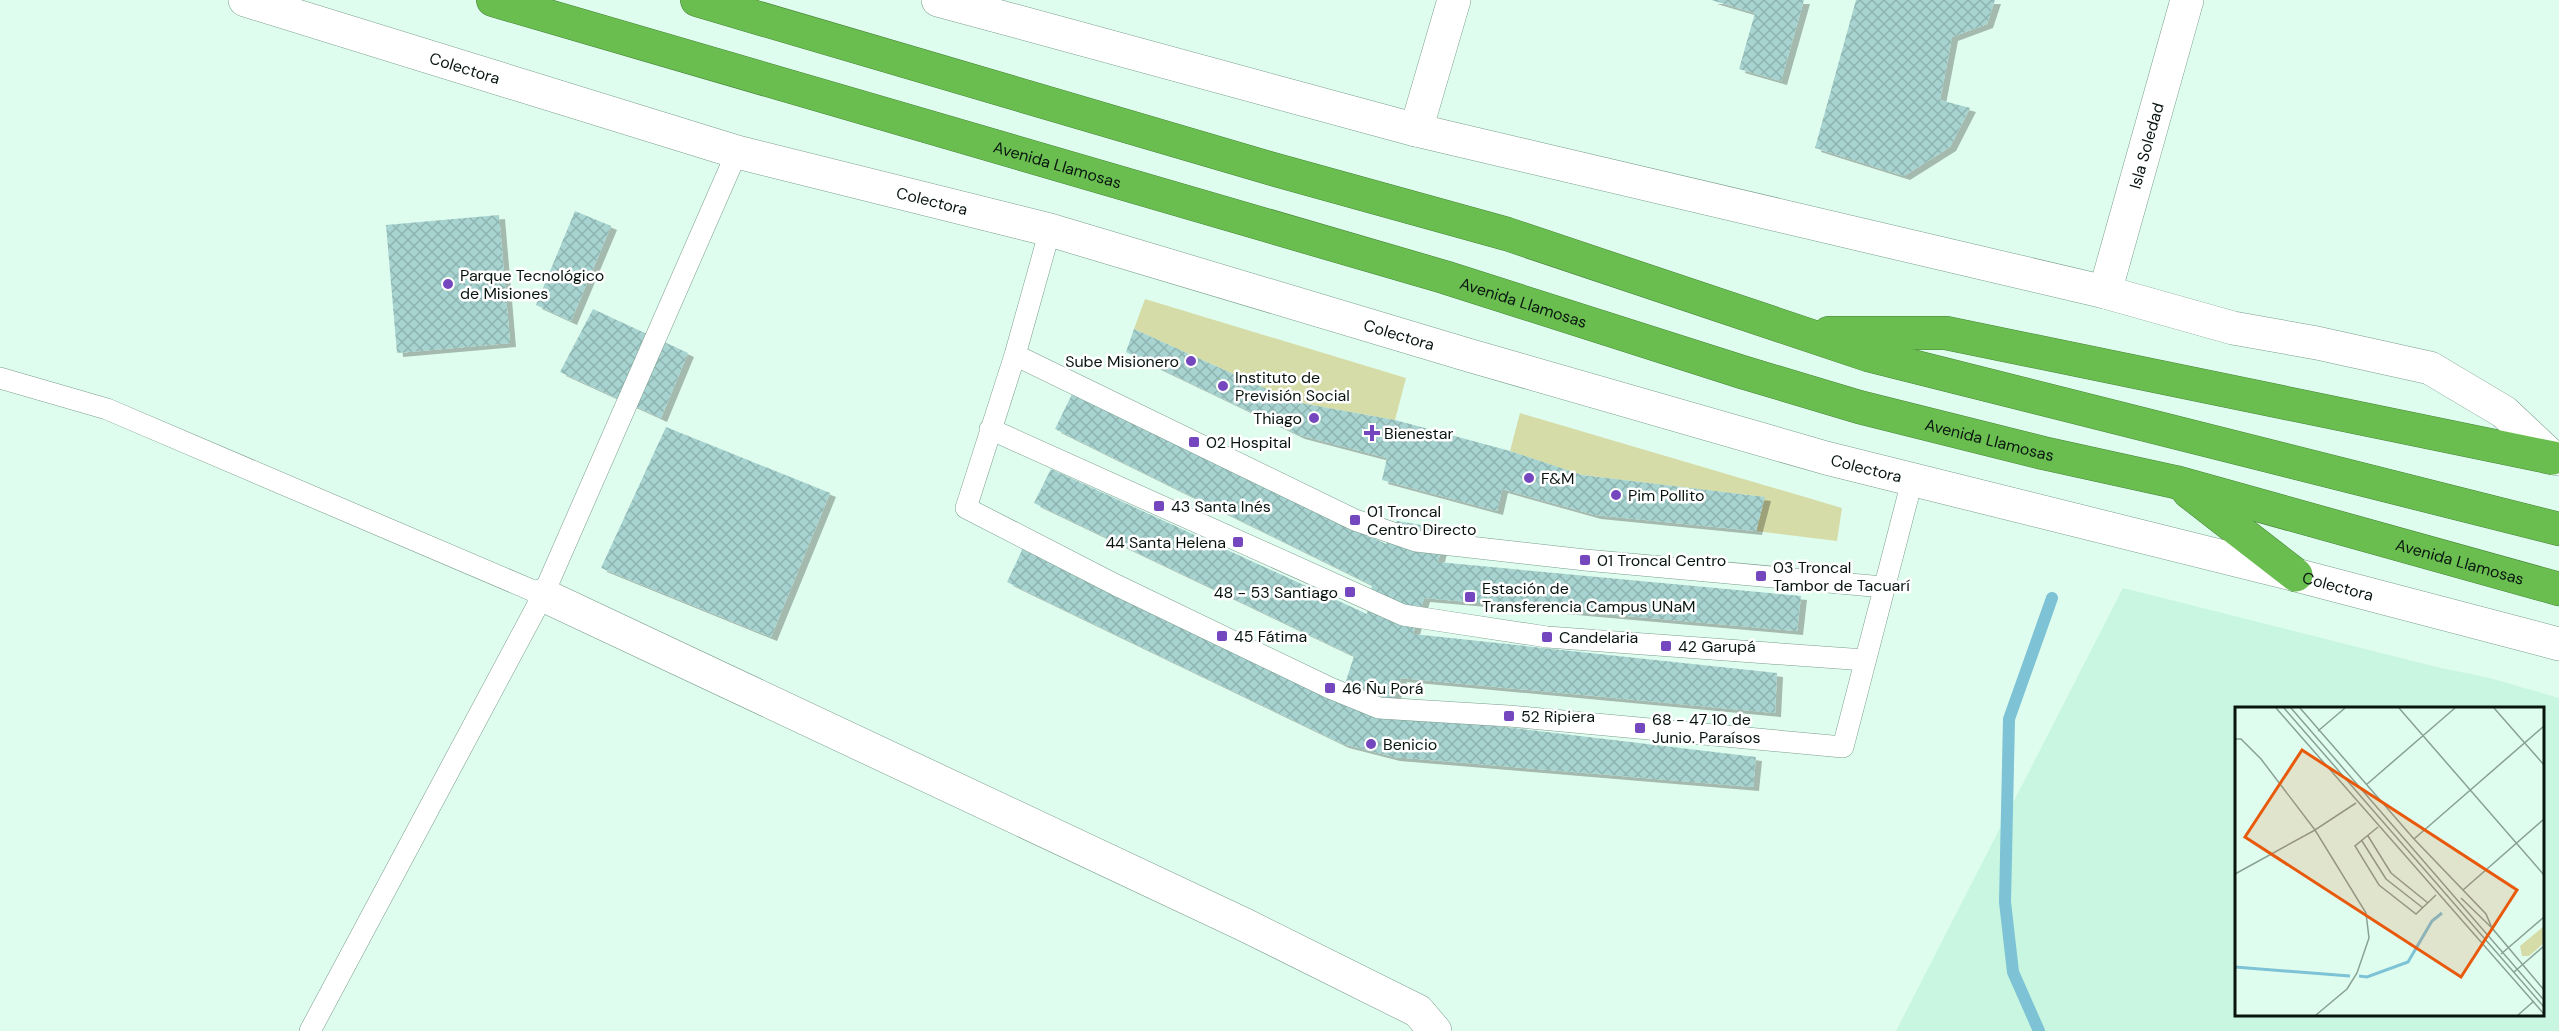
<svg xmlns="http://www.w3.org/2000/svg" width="2559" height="1031" font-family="'DM Sans',sans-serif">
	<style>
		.built { fill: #c8f6e1; fill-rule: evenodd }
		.grass { fill: #d6dca7 }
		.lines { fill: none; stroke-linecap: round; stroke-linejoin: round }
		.stream { stroke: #7dc2d5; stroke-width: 12 }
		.building { fill: url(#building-cross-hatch); filter: url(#shadow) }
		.lane-casing { stroke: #7a9d8d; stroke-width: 22 }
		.street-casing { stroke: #7a9d8d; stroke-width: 34 }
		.highway-casing { stroke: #488339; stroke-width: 34 }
		.lane { stroke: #fff; stroke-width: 21 }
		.street { stroke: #fff; stroke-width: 33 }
		.highway { stroke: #6abe50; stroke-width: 33 }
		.poi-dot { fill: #7447bf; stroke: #fff; stroke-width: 2 }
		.labels { text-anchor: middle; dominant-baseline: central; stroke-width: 5; stroke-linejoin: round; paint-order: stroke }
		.street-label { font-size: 16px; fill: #08150f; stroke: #fff }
		.poi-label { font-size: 16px; fill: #08150f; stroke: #fff; text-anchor: start }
		.inset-river { fill: none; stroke: #7dc2d5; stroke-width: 3 }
		.inset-road { fill: none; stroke: #89a095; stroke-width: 1.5 }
		.view { fill: #e8590c; fill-opacity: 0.15; stroke: #e8590c; stroke-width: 3 }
		.inset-edge { fill: none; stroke: #08150f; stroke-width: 3 }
	</style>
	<defs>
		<pattern id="building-cross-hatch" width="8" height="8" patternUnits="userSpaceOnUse" patternTransform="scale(1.5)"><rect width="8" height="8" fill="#a7d3d0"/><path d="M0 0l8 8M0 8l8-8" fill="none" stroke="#8eb4b1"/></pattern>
		<filter id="shadow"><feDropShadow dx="6" dy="4" stdDeviation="0" flood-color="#0004"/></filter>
	</defs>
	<rect width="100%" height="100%" fill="#dffdef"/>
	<!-- built -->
	<path class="built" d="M2123,588L2441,668L2486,677L2559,698V1031H1896ZM2236,708H2542V1014H2236Z"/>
	<!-- grass -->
	<path class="grass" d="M1145,299L1406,378L1395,420L1295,402L1134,329Z
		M1520,413L1842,508L1837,541L1756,531L1764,497L1582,475L1510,451Z"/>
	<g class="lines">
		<!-- stream -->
		<path class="stream" d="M2039,1031L2013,972L2005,902L2009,719L2052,598"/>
	</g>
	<!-- building -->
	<path class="building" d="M1711,0H1804L1781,81L1739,69L1755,13Z
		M1856,0H1995L1987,24L1952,37L1940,100L1970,108L1950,147L1904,176L1815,148Z
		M575,211L611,226L571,321L536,305Z
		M499,215L510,343L397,353L386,225Z
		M593,309L688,353L661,418L560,372Z
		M1134,329L1295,402L1395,420L1510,451L1582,475L1765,497L1756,531L1595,515L1502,489L1497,511L1382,480L1387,458L1299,435L1126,352Z
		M1073,392L1386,544L1397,521L1446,529L1438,562L1801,596L1797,631L1424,598L1413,634L1777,673L1775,713L1401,678L1388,713L1756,757L1753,787L1394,757L1343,744L1007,582L1023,548L1340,699L1354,656L1034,503L1051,469L1367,614L1372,585L1055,429Z
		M666,427L830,493L771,637L601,568Z"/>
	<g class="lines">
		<!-- lane casing -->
		<g class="lane-casing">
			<path id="lane" d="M1050,230L1015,355L966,508L1116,585L1330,688L1379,708L1509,716L1843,747L1912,481
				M1015,355L1355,520L1416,541L1585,560L1883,587
				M0,378L107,409L543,595L737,152
				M990,429L1403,615L1547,637L1865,660
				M310,1031L543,595"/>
		</g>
		<!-- street casing -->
		<g class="street-casing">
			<g id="street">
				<path id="s1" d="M245,0L737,152L1050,230L1468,355L1826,458L2296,575L2559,644"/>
				<path d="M938,0L1416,130L2105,292L2233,328L2317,343L2430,368L2504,412L2553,458L2559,459"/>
				<path d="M1416,130L1454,0"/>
				<path id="s2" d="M2105,292L2187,0"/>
				<path d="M543,595L1245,925L1418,1011L1435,1031"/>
			</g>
		</g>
		<!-- highway casing -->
		<g class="highway-casing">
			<g id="highway">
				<path id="s3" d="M493,0L1444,277L1742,372L1859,407L2043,453L2175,482L2559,589"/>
				<path d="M697,0L1269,168L1507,234L1868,355L2559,529"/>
				<path d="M1829,333H1946L2553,458"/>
				<path d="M2189,492L2296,575"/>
			</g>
		</g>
		<!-- lane -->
		<use href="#lane" class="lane"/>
		<!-- street -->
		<use href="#street" class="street"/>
		<!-- highway -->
		<use href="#highway" class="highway"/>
	</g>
	<!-- markers -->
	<g class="poi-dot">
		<circle cx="448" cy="284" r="6"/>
		<circle cx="1191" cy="361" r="6"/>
		<circle cx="1223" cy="386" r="6"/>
		<circle cx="1314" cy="418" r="6"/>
		<path d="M1369 424h6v6h6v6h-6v6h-6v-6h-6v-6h6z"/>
		<rect x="1188" y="436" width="12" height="12" rx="3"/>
		<circle cx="1529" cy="478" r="6"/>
		<circle cx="1616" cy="495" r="6"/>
		<rect x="1153" y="500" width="12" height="12" rx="3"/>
		<rect x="1349" y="514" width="12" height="12" rx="3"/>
		<rect x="1232" y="536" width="12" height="12" rx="3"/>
		<rect x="1579" y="554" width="12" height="12" rx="3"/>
		<rect x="1755" y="570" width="12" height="12" rx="3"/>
		<rect x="1344" y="586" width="12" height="12" rx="3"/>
		<rect x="1464" y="591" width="12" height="12" rx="3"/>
		<rect x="1216" y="630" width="12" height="12" rx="3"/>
		<rect x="1541" y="631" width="12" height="12" rx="3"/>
		<rect x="1660" y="640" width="12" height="12" rx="3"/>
		<rect x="1324" y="682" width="12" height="12" rx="3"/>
		<rect x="1503" y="710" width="12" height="12" rx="3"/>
		<rect x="1634" y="722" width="12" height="12" rx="3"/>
		<circle cx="1371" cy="744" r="6"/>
	</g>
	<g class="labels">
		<!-- street labels -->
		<g class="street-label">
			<text stroke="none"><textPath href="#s1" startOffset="230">Colectora</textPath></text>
			<text stroke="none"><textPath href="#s2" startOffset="152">Isla Soledad</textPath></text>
			<text stroke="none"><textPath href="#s3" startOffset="588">Avenida Llamosas</textPath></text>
			<text stroke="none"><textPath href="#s1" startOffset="716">Colectora</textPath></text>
			<text stroke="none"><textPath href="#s3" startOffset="1074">Avenida Llamosas</textPath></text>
			<text stroke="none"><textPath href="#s1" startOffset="1202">Colectora</textPath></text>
			<text stroke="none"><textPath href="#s3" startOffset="1560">Avenida Llamosas</textPath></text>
			<text stroke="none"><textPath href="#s1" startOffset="1688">Colectora</textPath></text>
			<text stroke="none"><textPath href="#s3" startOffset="2046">Avenida Llamosas</textPath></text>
			<text stroke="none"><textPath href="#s1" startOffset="2174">Colectora</textPath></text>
		</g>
		<!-- poi labels -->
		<g class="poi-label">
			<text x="460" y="275">Parque Tecnológico<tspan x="460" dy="18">de Misiones</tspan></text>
			<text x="1179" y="361" text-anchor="end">Sube Misionero</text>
			<text x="1235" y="377">Instituto de<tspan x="1235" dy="18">Previsión Social</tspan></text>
			<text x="1302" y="418" text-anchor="end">Thiago</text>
			<text x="1384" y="433">Bienestar</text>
			<text x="1206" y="442">02 Hospital</text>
			<text x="1541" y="478">F&amp;M</text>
			<text x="1628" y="495">Pim Pollito</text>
			<text x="1171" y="506">43 Santa Inés</text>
			<text x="1367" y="511">01 Troncal<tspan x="1367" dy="18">Centro Directo</tspan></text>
			<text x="1226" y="542" text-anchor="end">44 Santa Helena</text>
			<text x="1597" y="560">01 Troncal Centro</text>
			<text x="1773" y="567">03 Troncal<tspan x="1773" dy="18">Tambor de Tacuarí</tspan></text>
			<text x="1482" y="588">Estación de<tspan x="1482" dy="18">Transferencia Campus UNaM</tspan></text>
			<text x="1338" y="592" text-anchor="end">48 - 53 Santiago</text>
			<text x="1234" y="636">45 Fátima</text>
			<text x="1559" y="637">Candelaria</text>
			<text x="1678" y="646">42 Garupá</text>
			<text x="1342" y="688">46 Ñu Porá</text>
			<text x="1521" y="716">52 Ripiera</text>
			<text x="1652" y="719">68 - 47 10 de<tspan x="1652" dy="18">Junio. Paraísos</tspan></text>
			<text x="1383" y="744">Benicio</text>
		</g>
	</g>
	<!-- overview -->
	<g transform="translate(2235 707)">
		<rect width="309" height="309" fill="#dffdef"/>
		<path d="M309,219V236L294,249H287L285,239Z" fill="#d6dca7"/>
		<path class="inset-river" d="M0,260L115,269M124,269L132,270L173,255L197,214L207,206"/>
		<path class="inset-road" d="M41,1L309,307M49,1L309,300M56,1L308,292M65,1L179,132L251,207L257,221L309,283M164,1L309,168M259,1L309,58M83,24L110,1M0,32H6L26,52L80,123L121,96M131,78L220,1M143,120L120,139L144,178L181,207L201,188M133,129L156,166L193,196M179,132L309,19M127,134L151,172L188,201M0,167L80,123L131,206L134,231L122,266L112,282L81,308M228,183L309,112M226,191L257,221M266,247L309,210M279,265L309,239M283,308L299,294"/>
		<path class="view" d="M67,43L282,183L226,270L10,130Z"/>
		<rect width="309" height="309" class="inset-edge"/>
	</g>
</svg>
